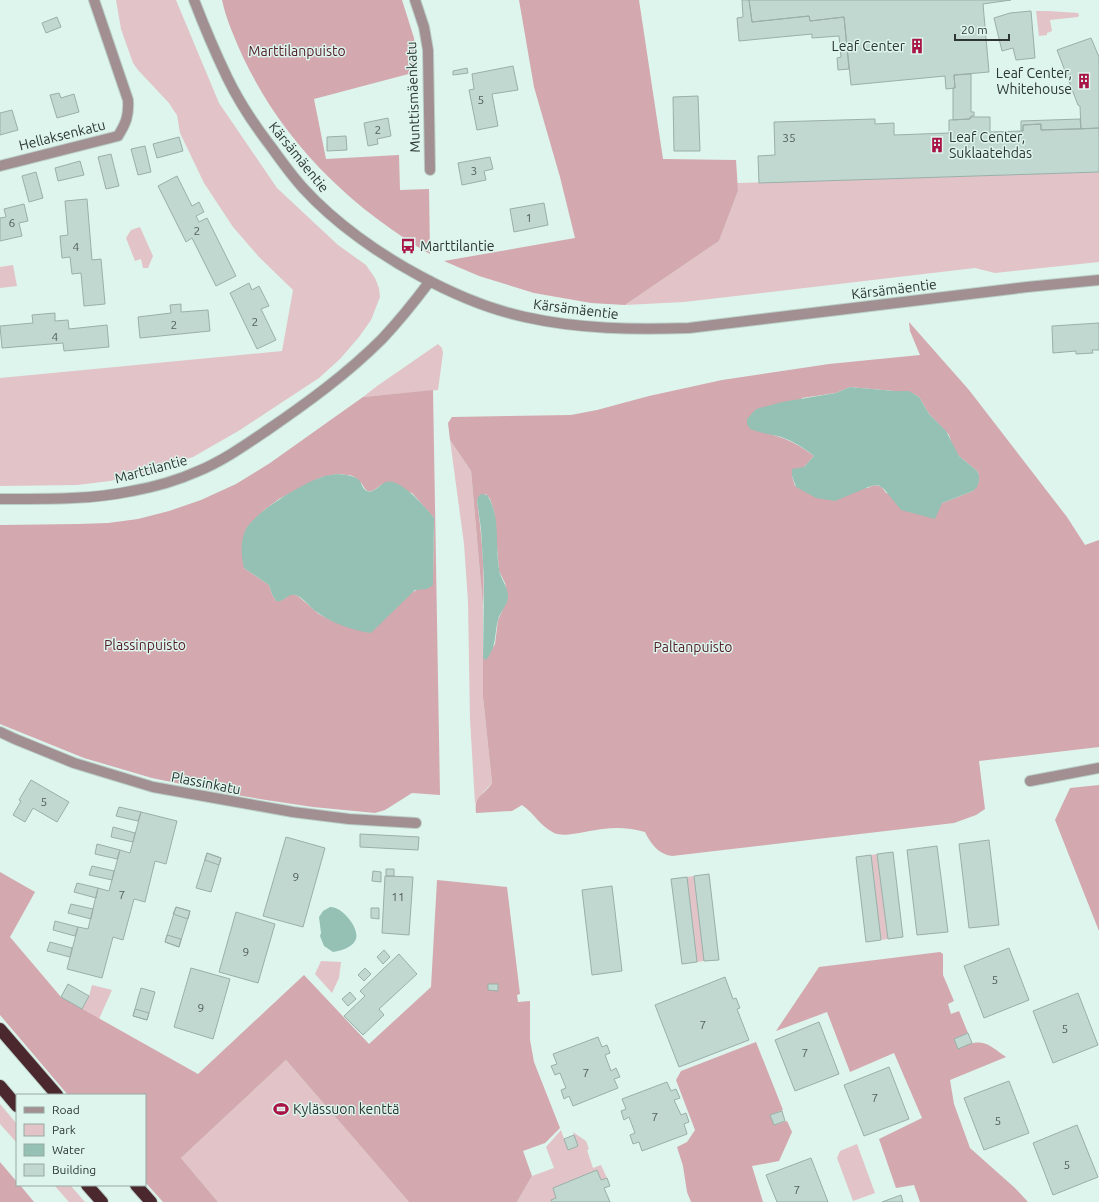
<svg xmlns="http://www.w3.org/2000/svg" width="1099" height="1202" font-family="Ubuntu,sans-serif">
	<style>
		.green { fill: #e2c4c8 }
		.forest { fill: #d3a8ae; fill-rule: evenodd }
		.water { fill: #94c1b3 }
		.building { fill: #c1d8d1; stroke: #99afa8 }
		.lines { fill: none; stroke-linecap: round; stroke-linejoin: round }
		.minor-casing { stroke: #bacfc8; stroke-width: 12 }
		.highway-casing { stroke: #bacfc8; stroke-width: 14 }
		.minor { stroke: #a28f91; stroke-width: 10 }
		.highway { stroke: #4a282e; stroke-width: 12 }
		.labels { text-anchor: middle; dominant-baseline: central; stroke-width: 3; stroke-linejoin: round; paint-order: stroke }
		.number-label { font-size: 12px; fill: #525e5a }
		.poi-label { font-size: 14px; fill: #2d3633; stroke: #ddf5ed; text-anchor: start }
		.park-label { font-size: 14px; fill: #521c28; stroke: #ddf5ed }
		.street-label { font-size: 14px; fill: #2d3633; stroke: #ddf5ed }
	</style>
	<rect width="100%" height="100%" fill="#ddf5ed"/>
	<!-- green -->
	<path class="green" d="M116,0H176L219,103L277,188L338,245L366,265L375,278L379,288L380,297L371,320L359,337L340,359L319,378L240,430L193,457L141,474L110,481L77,485L0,486V378L282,351L293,290L259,257L233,227L204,183L180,133L177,115L174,111L169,103L138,70L133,63L121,29Z
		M1036,11H1048L1078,13L1079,15L1078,17L1050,20L1052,31L1047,33V35L1039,36Z
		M1099,172V262L995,273L975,268L684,302L625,305L719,241L738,191L737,183Z
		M140,227L153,256L148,268H143L141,259L135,261L126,238L131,230Z
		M13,265L17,286L0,288V267Z
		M438,344L442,348L443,353L438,390L363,397L377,386Z
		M450,440L471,471L483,607V697L492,783L478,798L475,804L470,719L468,602L464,544Z
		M877,854L888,939L881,940L871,855Z
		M694,876L704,961L697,962L687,877Z
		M321,961L341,962L339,978L332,993L315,974Z
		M92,985L112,990L99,1019L82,1009L89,996Z
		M286,1060L409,1202H218L181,1158Z
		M0,1104L17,1124V1143L0,1124Z
		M561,1130L568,1150L578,1146L573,1132L586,1141L589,1149L587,1150L593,1168L601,1165L607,1178L601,1180L597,1170L553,1188L556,1198L551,1200L552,1202H517L532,1176L554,1168L546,1147Z
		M857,1144L875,1193L853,1201L837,1158L840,1151Z
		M54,1185H70L85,1202H69Z"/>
	<!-- forest -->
	<path class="forest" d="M222,0H402L414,38L416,72L314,99L326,159L399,155L400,190L429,189L430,254C350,207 283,142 243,57C235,39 226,19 222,0Z
		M519,0H639L663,159L736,160L738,191L719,241L625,305L591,303L534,293L479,276L444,261L575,238L560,177L534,87Z
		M909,322L969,390L1067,517L1085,545L1099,540V747L979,761L985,809L976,815L954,823L672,856C658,854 651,844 645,832C631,828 617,827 603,829C590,830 566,838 554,833C540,826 534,813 522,805L512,811L476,813C474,794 483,797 492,783L483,697V658L486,659L495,644L498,620L508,598L505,583L499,571L494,511L490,499L486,494L477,501C482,536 485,571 483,607L471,471L450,440L448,423L452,417L571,415L597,410L649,396L722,380L829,364L920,355L910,331ZM850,387L894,391H908L919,397L929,414L949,435L954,450L959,456L977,471L979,475V481L973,491L942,503L886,493C882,485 875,483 868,488L795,486L792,476L804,467L814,456C801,446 788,439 773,435L802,398L836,393Z
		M433,390L440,795L412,793L385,810L375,813L313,807L266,800L219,792L152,778L84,758L0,724V525L79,524L108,523L138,519L169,511L201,500L236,484L270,463L363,397ZM337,474C343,475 351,474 356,478C367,485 363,500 381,485L412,493L434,518L433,577L427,589H418L413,592L332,621L319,614L298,596L293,594L288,595L286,598L276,601L272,594L269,585L244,568L263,511L279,499L315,480L322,477Z
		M1099,785V931L1055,820L1070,788Z
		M0,872L35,892L10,937L61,997L198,1074L304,975L369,1044L431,987L437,880L507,887L520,994L517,995L518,1002L530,1001V1040L534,1062L560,1128L545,1143L523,1151L532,1176L517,1202H409L286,1060L181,1158L218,1202H163L145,1182V1095H68L0,1015Z
		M940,952L943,954V975L954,1001L948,1004L951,1014L959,1011L968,1033L954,1039L958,1048C983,1038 985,1042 1006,1057L950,1080L954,1104L970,1148L1015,1188L1028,1202H920L914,1185L896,1188L879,1139L922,1118L894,1053L850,1072L827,1012L776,1031L819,967Z
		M756,1042L783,1110L770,1115L774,1125L787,1121L792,1132L779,1161L752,1166L763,1202H691L687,1192L683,1166L677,1147L687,1142L695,1130L676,1080L681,1071Z
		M0,1162L17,1182V1185H20L34,1202H0Z"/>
	<!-- water -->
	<path class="water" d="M850,387L894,391H909L919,397L929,414L946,431L959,456L977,471L979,475V481L977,487L973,491L942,503L935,519L901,510L884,489L878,485L871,486L835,501L816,498L796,487L792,476V469L804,467L814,456C804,448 793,441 781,437C770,434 760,433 750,429L747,424V419L756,409L782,402L836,393Z
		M337,474C345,475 355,475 360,481C362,485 363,489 367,491C374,494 380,484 386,482C400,477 426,508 434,518L433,585L427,589L415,590L371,633C351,630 331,623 314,610C309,606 304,599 298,596C288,591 285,603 276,601L272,594L269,585L244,568C241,555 240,541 246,529C255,512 303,483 322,477C327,475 332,475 337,474Z
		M481,494L487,495C501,516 495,545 499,569C500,579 509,587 508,598C507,606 500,612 498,620C494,636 497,647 486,660L483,658L484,580L481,529L477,501L478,497Z
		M330,907C342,906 362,930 355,941C351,948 340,951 333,952L324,946L320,936L321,933L319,917L323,911Z"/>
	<!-- building -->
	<path class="building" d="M742,0H749L752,22L809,16L810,21L844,17L849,69L838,70L837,58L841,57L839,36L812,38V34L739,41L737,18L743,17Z
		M749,0H1011L983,4L989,72L954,75L955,88L946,89L945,76L851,85L844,17L810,21L809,16L752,22Z
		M1031,11L1035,58L1016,60L1013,48L1002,51L994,18L1010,13Z
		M57,17L61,27L46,33L42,23Z
		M1091,38L1099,57V128L1081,129L1080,106L1078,105L1057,50Z
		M513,66L518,90L492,94L498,126L477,130L469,90L474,89L472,74Z
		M467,68L468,73L453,75V71Z
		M971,74V112H974V116H971L970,119L953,120V88H955L954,75Z
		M59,93L61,98L74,94L79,112L57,118L50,95Z
		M698,96L700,151H674L673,97Z
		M12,110L18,130L0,135V113Z
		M970,117H990V132L1023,131V125L1041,124V130L1099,128V172L759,183L758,156L775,155L774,122L875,119V124L894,123V135L949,133V120L970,119Z
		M388,118L391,136L377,139L378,144L368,146L364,123Z
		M1080,119L1081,129L1041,130V124L1023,125V131H1021V121Z
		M346,136L347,150L327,151V137Z
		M179,137L183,151L157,158L153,144Z
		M145,146L151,172L138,175L131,149Z
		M111,154L119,186L106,189L98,157Z
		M490,157L493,169L484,171L486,180L462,185L458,163Z
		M80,161L84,175L58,181L55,168Z
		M36,172L43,198L29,202L22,176Z
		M177,176L192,206L199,202L204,212L196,216L199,222L207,218L236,276L216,286L192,238L186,242L158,186Z
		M87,199L92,260L101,259L105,304L84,306L81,273L72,274L70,257L62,258L60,236L68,235L65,201Z
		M544,203L548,225L514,232L510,209Z
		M24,204L28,221L19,223L22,236L0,241V218L6,217L4,209Z
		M249,283L252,290L259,286L269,306L261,309L276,340L257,349L230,293Z
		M181,304V312L208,310L210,331L140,338L138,317L171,313L170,305Z
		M55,313V321L68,320L69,329L107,325L109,347L64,351L63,343L2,348L0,326L33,323L32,315Z
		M1099,323V350H1092L1093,353L1076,354V351L1053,353L1052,326Z
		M31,780L69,802L57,822L33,808L25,822L13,815L21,801L19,800Z
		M119,807L141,812L138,821L116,816Z
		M141,812L177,821L166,864L155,861L145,902L134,899L123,940L113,937L102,978L67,969L78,927L88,929L98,888L109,891L120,850L130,853Z
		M113,827L135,833L133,842L111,837Z
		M360,834L419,837L418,850L360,847Z
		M286,837L325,848L303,927L263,916Z
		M989,840L999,925L969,928L959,844Z
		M97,844L120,850L117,859L95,854Z
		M937,846L948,932L917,935L907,850Z
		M893,852L903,937L888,939L877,854Z
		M207,853L221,858L219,865L205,860Z
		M207,853L221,858L211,892L196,888Z
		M871,855L881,940L866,942L856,857Z
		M92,866L114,871L112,880L89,875Z
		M386,869H394V876H386Z
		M373,871L381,872V882L372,881Z
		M709,874L719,960L704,961L694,876Z
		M385,876L413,877L409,935L382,933Z
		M687,877L697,962L682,964L671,879Z
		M77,883L98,888L96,898L74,892Z
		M612,886L622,971L592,975L582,890Z
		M71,904L93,909L91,919L68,913Z
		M176,907L190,911L188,919L173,914Z
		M176,907L190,911L179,947L165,942Z
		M371,908H379V919L371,918Z
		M236,912L275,924L258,983L219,972Z
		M55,921L78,927L75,936L53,930Z
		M167,935L181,939L179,947L165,942Z
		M50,942L72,948L70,957L47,951Z
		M1009,948L1029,1000L984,1018L964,966Z
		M384,950L390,957L383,964L377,957Z
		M399,954L417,974L379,1009L384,1015L363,1035L344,1016L365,996L360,991Z
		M191,968L230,979L213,1039L174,1027Z
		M365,968L371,974L364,981L358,975Z
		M725,977L733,999L736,998L740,1008L737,1009L749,1040L679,1067L655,1005Z
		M68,984L89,996L82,1009L61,997Z
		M488,984H498V991L488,990Z
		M141,988L155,992L147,1020L133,1016Z
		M350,992L356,999L348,1006L342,999Z
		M1078,993L1098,1045L1053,1063L1033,1011Z
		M135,1009L149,1013L147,1020L133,1016Z
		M819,1022L839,1074L795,1091L775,1040Z
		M968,1033L972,1043L958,1049L954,1039Z
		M598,1037L602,1047L607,1045L610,1053L605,1055L611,1071L616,1068L620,1077L614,1079L618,1088L573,1106L569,1096L564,1099L561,1090L566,1088L560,1073L555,1075L551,1066L557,1064L553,1054Z
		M889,1067L909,1119L864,1136L844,1085Z
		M1009,1081L1029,1133L984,1150L964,1098Z
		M667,1082L671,1091L676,1089L680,1098L674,1100L681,1115L686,1113L689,1122L684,1124L687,1134L642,1151L639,1142L633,1144L630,1135L635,1133L629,1117L624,1120L621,1111L626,1109L622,1099Z
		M782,1111L785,1121L774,1125L770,1115Z
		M1077,1125L1098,1177L1053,1195L1033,1143Z
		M574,1135L578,1146L568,1150L564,1139Z
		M811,1158L828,1202H777L766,1175Z
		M597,1170L601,1180L607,1178L610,1186L604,1188L610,1202H552L551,1200L556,1198L553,1188Z
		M901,1195L903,1202H882Z"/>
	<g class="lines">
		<!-- minor casing -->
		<g class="minor-casing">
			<path id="minor" d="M194,0C204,26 215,52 227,77C239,102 255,126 272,148C282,162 292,176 304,189C335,223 379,254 420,276C453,294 488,309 525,317C579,329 634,330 689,328L1027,287L1099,280
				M415,0L424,27L428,50L430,170
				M0,166L118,136C126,123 129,116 128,100L94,0
				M0,499C44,499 89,500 132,491C154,487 176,481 196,472C221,462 244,446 266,431C307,403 347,374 382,339C399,321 415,301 430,281
				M0,732L15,739L74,763L153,787L293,812L349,819L416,823
				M1030,781L1099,768"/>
		</g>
		<!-- highway casing -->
		<g class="highway-casing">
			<path id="highway" d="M0,1029L57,1095
				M0,1086L17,1106
				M87,1185L102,1202
				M136,1185L151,1202"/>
		</g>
		<!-- minor -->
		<use href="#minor" class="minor"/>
		<!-- highway -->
		<use href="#highway" class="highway"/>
	</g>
	<!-- icons -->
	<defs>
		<g id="building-bare" transform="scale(1.2)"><path d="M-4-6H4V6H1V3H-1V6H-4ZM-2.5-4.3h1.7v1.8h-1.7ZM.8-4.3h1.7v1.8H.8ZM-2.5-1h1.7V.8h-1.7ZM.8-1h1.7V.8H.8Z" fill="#a91446" stroke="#ddf5ed" stroke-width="2.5" paint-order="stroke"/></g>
		<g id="bus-bare" transform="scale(1.2)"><path d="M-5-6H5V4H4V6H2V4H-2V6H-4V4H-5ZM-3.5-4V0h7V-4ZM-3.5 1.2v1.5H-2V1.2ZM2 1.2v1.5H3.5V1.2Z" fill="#a91446" stroke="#ddf5ed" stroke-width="2.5" paint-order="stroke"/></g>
		<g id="stadium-bare" transform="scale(1.2)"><path d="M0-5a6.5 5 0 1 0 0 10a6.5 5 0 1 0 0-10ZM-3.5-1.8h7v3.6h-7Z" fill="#a91446" stroke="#ddf5ed" stroke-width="2.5" paint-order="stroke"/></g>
	</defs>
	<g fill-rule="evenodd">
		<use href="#building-bare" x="917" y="46"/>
		<use href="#building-bare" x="1084" y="81"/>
		<use href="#building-bare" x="937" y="145"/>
		<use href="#bus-bare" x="408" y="246"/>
		<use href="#stadium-bare" x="281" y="1109"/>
	</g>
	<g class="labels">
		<!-- number labels -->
		<g class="number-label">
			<text x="481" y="99">5</text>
			<text x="378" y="129">2</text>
			<text x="789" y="137">35</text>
			<text x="474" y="170">3</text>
			<text x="529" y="217">1</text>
			<text x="12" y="222">6</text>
			<text x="197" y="230">2</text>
			<text x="76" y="246">4</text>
			<text x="255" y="321">2</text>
			<text x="174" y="324">2</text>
			<text x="55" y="336">4</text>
			<text x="44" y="801">5</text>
			<text x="296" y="876">9</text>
			<text x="122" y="894">7</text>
			<text x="398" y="896">11</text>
			<text x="246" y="951">9</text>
			<text x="995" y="979">5</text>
			<text x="201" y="1007">9</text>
			<text x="703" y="1024">7</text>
			<text x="1065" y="1028">5</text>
			<text x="805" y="1052">7</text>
			<text x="586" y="1072">7</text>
			<text x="875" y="1097">7</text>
			<text x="655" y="1116">7</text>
			<text x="998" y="1120">5</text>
			<text x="1067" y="1164">5</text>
			<text x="797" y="1189">7</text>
		</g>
		<!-- poi labels -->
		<g class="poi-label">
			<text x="905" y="46" text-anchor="end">Leaf Center</text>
			<text x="1072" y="73" text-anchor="end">Leaf Center,<tspan x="1072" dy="16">Whitehouse</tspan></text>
			<text x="949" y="137">Leaf Center,<tspan x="949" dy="16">Suklaatehdas</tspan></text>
			<text x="420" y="246">Marttilantie</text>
			<text x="293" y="1109">Kylässuon kenttä</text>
		</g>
		<!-- park labels -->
		<g class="park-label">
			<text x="297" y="51">Marttilanpuisto</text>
			<text x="145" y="645">Plassinpuisto</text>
			<text x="693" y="647">Paltanpuisto</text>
		</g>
		<!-- street labels -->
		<g class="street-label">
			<text transform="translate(413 97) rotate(-92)">Munttismäenkatu</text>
			<text transform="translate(62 135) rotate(-14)">Hellaksenkatu</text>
			<text transform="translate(299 157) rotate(51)">Kärsämäentie</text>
			<text transform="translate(894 289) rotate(-7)">Kärsämäentie</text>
			<text transform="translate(576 309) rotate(7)">Kärsämäentie</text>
			<text transform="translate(151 469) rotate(-15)">Marttilantie</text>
			<text transform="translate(206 783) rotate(11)">Plassinkatu</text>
		</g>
	</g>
	<!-- legend -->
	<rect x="16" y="1094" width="130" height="92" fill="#ddf5ed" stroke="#97a9a3"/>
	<rect x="24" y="1107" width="20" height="6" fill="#a28f91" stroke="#97a9a3"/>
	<text x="52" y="1114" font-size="12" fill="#2d3633">Road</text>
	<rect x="24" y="1124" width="20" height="12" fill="#e2c4c8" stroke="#97a9a3"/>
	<text x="52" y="1134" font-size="12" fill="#2d3633">Park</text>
	<rect x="24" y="1144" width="20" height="12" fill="#94c1b3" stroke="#97a9a3"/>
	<text x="52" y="1154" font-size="12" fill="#2d3633">Water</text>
	<rect x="24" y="1164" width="20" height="12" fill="#c1d8d1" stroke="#97a9a3"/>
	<text x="52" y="1174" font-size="12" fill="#2d3633">Building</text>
	<!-- scale -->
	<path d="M955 34v6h54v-6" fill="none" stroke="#2d3633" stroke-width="2"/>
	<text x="961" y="34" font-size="12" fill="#2d3633" stroke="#ddf5ed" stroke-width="3" paint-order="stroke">20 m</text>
</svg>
